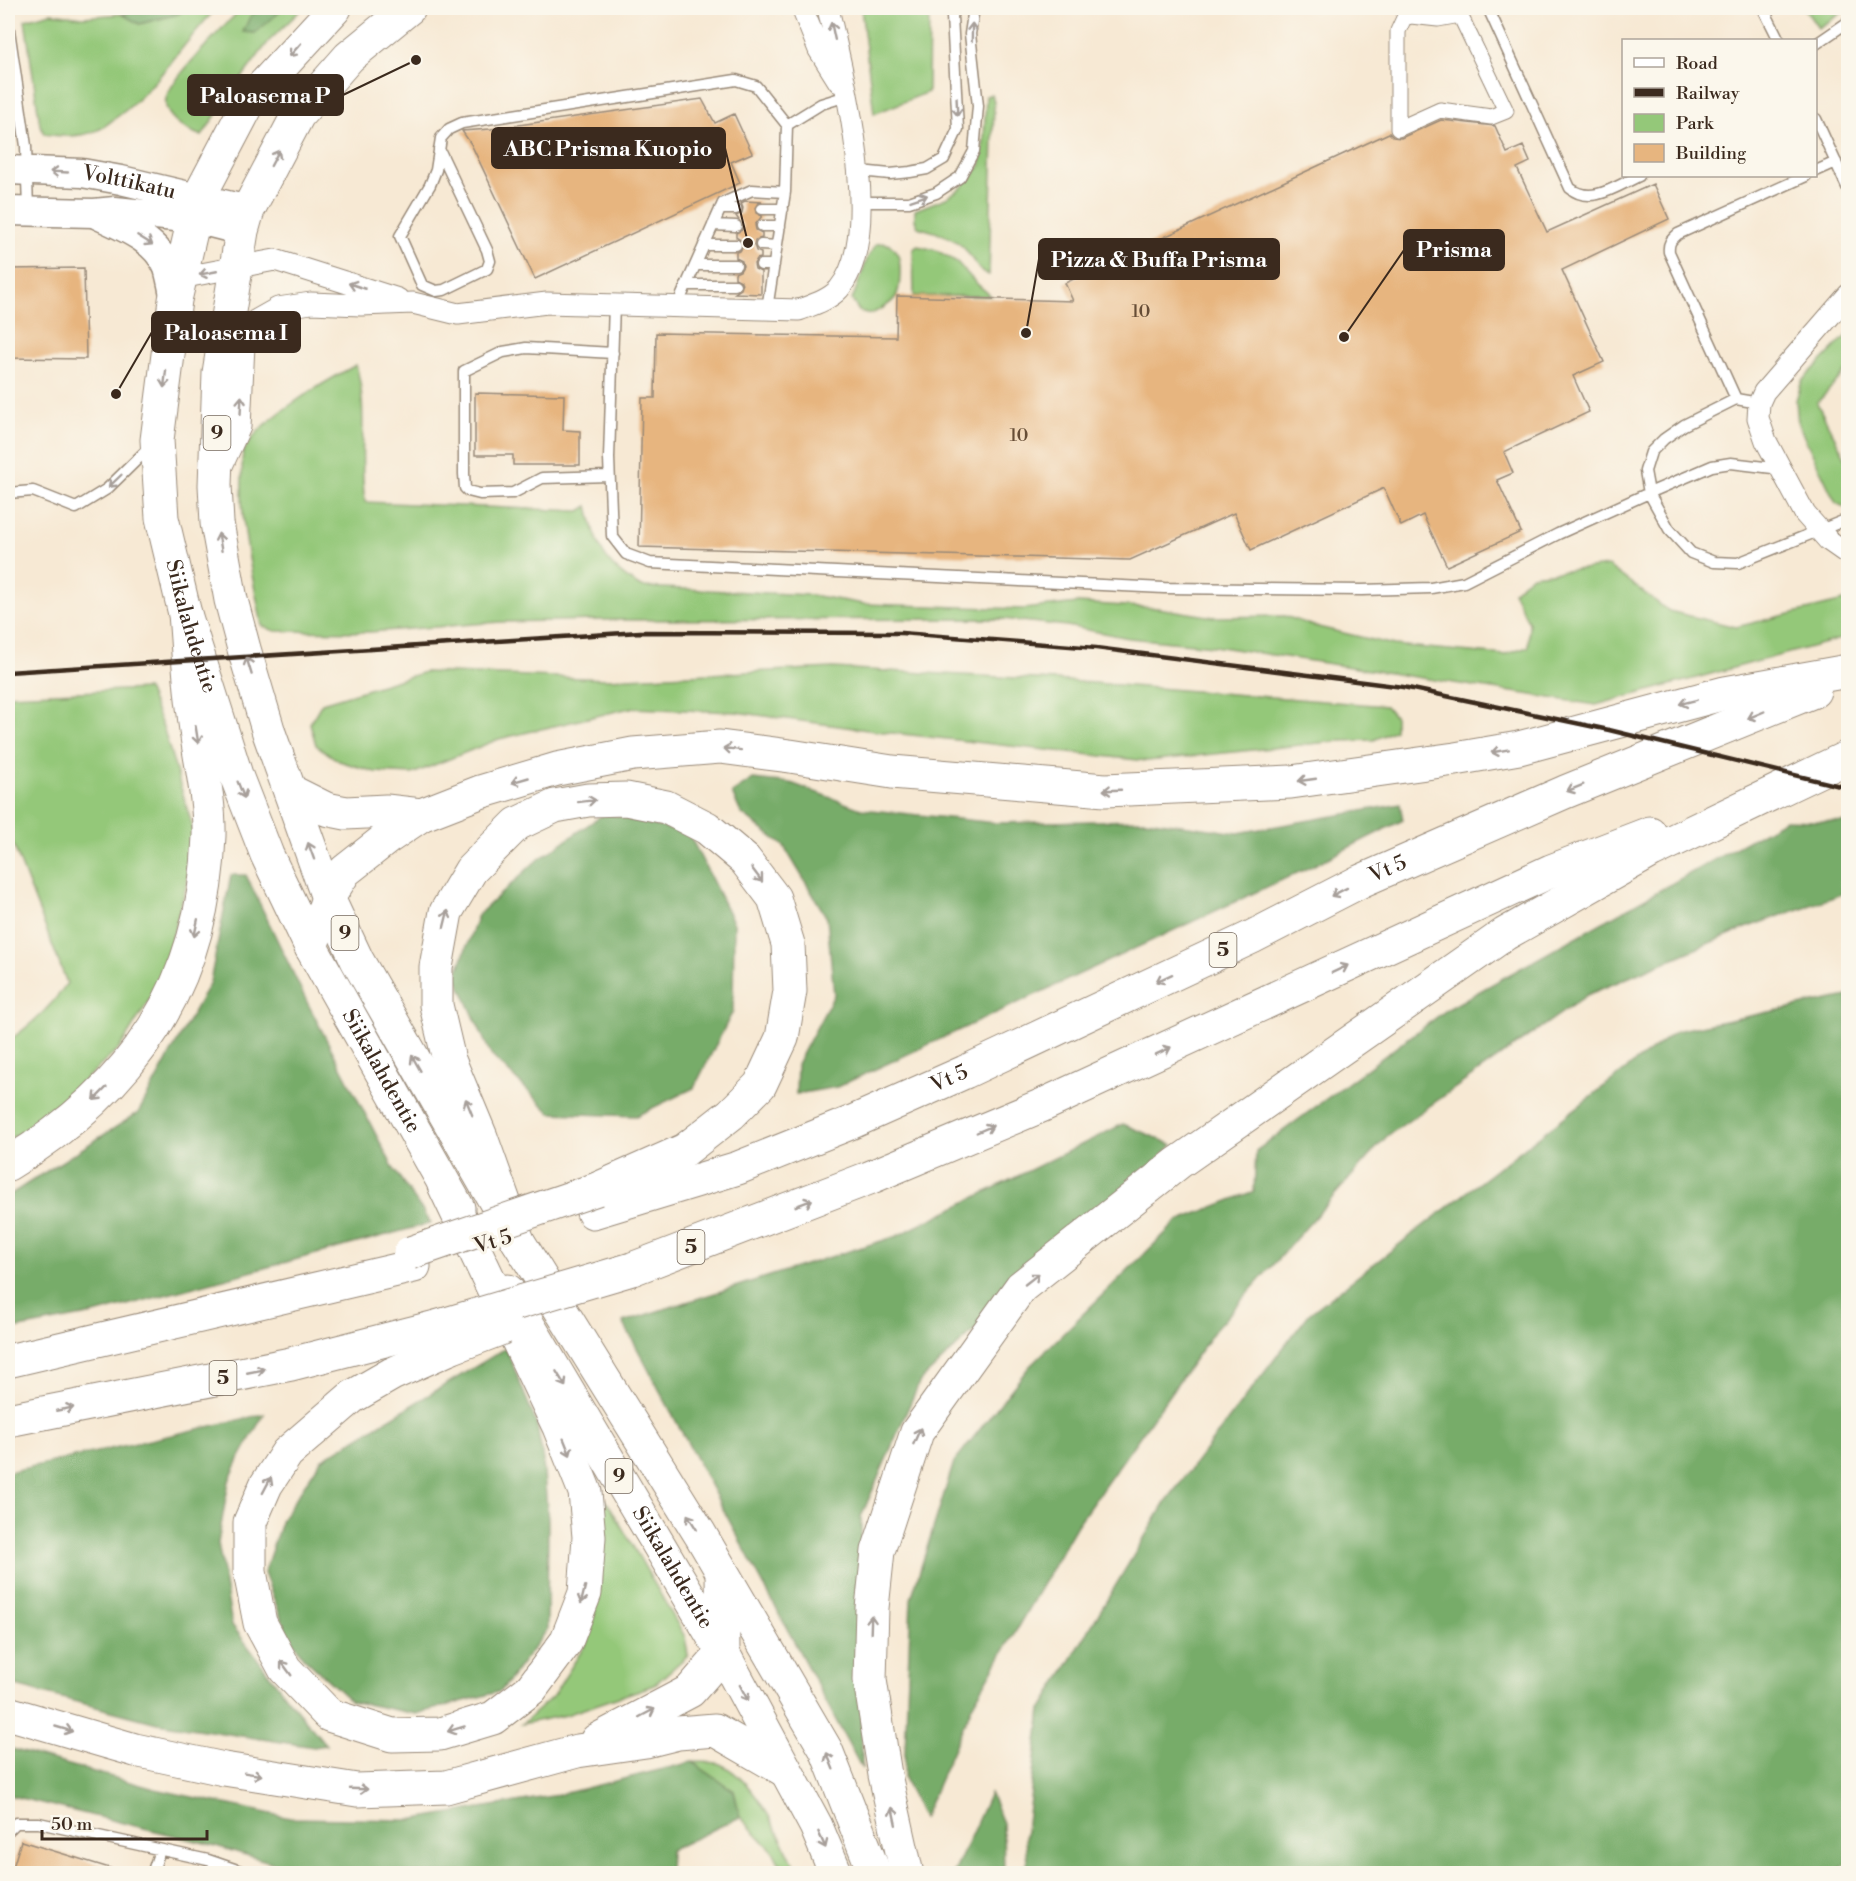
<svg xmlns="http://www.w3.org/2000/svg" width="1856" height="1881" font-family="'Libre Bodoni',serif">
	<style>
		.green { fill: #94c879; stroke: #68794c; stroke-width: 1.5 }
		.forest { fill: #77ac69; stroke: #596b44; stroke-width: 1.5 }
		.building { fill: #e7b57f }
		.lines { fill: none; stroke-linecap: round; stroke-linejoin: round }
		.service-casing { stroke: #998a79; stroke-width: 13 }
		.pedestrian-casing { stroke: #998a79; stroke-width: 17 }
		.minor-casing { stroke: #998a79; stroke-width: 23 }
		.secondary-casing { stroke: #998a79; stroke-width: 31 }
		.primary-casing { stroke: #998a79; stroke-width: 35 }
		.motorway-casing { stroke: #998a79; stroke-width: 35 }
		.service { stroke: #fff; stroke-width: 10 }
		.pedestrian { stroke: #fff; stroke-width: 15 }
		.minor { stroke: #fff; stroke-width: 21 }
		.secondary { stroke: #fff; stroke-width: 28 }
		.primary { stroke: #fff; stroke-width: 33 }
		.motorway { stroke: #fff; stroke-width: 33 }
		.rail { stroke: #3b2a1e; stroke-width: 4.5 }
		.motorway-bridge-casing { stroke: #998a79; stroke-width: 35; stroke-linecap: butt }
		.motorway-bridge { stroke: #fff; stroke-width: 33 }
		.oneway { stroke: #a79f9a }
		.labels { text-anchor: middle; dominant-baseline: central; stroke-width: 6; stroke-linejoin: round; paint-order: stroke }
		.number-label { font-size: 18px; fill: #664d36 }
		.shield { fill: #fbf7ec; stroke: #75685c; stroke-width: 1.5 }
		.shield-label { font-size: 20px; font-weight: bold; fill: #3b2a1e }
		.street-label { font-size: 21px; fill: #3b2a1e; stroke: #fbf7ec }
		.leader { fill: none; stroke: #3b2a1e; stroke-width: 2 }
		.callout-dot { fill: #3b2a1e; stroke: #fbf7ec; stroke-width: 2 }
		.callout { fill: #3b2a1e; stroke: #3b2a1e; stroke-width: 2 }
		.callout-label { font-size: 22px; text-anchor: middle; font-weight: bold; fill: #fff }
	</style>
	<rect width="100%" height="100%" fill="#fbf7ec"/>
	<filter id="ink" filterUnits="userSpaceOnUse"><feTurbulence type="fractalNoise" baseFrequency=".0167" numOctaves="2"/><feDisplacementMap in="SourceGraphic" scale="12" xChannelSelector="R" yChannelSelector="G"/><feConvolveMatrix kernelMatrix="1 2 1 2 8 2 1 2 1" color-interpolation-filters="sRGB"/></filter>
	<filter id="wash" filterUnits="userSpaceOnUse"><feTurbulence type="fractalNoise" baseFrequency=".008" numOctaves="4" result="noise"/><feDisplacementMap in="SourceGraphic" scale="24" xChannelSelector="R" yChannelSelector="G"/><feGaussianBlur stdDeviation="1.35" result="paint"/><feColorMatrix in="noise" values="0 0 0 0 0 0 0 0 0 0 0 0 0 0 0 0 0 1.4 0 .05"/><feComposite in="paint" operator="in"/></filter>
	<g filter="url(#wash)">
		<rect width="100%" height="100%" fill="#f7e9d4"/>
		<!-- green -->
		<path class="green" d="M187,8H217C182,43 158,87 117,117C111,121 105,127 98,130C81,138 62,137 44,134L40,125L25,20L51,13L83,17L122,14L140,24L178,14Z
			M242,8H260L250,17L244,31L255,33L284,8H303L269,41L229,95L202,136C188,131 162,118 166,98C171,79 226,24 242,8Z
			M861,8H929L928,92L874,114Z
			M1804,8H1848V9L1818,28Z
			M992,94L994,103L989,275C976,271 972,256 963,247C952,236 932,231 918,227L915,220V210L946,198L962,187L980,166L984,140L986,96Z
			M885,243C890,245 894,247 896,251C902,260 901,290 895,298C889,306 879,310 871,314L859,311L852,300L868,257L876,244Z
			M917,246L936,250L957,262L975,282L991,296H914L913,250Z
			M1848,334V369L1817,403L1848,463V507L1846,508L1836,503L1798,424L1796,400L1802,381Z
			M356,365C369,409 358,457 365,502L580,511L588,506C598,548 602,564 641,587L811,595L864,604L1023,609L1078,603L1157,608L1214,617L1285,616L1314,626L1394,645L1504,655L1528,647L1529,623L1513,592L1532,575L1608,566L1669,611L1736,627L1848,600V637L1596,705L1214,646L1129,638L1067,626L1003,619L601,620L500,622L370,632L275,631L262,626C253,577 240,527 242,477C243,470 241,461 243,454C252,423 328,380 356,365Z
			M833,668L1055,680L1386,706L1395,717V730L1374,740L1338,741L1147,761L875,731L736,712L630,708L499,739L412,774L375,772L339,761L316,745L310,723L322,703L425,672L607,679Z
			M147,689L164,730L194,832L186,886L160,983L119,1049L35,1124L8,1140V1041C30,1026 52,1006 67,983L8,831V695Z
			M596,1489L611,1508L685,1637L688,1655L654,1685L566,1715L522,1724L553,1696L589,1639L600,1590Z
			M692,1762C700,1763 713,1761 720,1764C756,1780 782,1840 798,1873H784L773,1851L740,1817L734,1791Z"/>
		<!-- forest -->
		<path class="forest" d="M144,8H187L178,14L139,24L122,14Z
			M260,8H284L255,33L243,32L250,17Z
			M753,779L791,783L861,809L996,823L1146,820L1238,833L1400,804L1403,820L1310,867L837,1087L796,1094L797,1064L834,995L827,918L784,846L741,813L732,793Z
			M605,813L689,834L734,924L733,1011L694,1088L636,1116L551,1113L491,1055L456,976L478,915L535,862Z
			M1785,820L1848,822V892L1745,928L1587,995L1387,1136L1215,1330L1077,1525L973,1704L923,1818L904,1778L911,1599L954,1462L1029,1367L1178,1221L1254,1191L1256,1151L1448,1009Z
			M231,875H246L308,1004L395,1171L431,1223L94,1314L8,1330V1196L138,1113L210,982Z
			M1848,996V1862L1833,1874L1028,1873L1025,1838L1041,1710L1165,1503L1309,1314L1676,1031Z
			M1123,1124L1173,1145L920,1381L861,1517L862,1769L623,1322L897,1236Z
			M506,1348L537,1425L543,1461L548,1520L547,1630L501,1691L416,1714L351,1701L303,1657L285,1628L264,1573L282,1519L321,1460Z
			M264,1414L240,1457L229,1481L218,1543L232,1625L287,1698L326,1745L314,1747L157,1723L8,1684V1472Z
			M8,1748L155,1789L290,1818L409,1820L558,1795L692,1762L734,1791L740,1817L670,1850L669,1873H307L209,1844L8,1795Z
			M990,1793L1003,1823L1004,1873H954Z"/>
		<g id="blocks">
			<!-- building -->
			<path class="building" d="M702,99L715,123L734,114L752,153L731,162L740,183L535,279L471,144L462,131L491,129Z
				M1441,120L1495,126L1507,153L1523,146L1530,162L1517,168L1547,232L1653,184L1669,219L1562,270L1604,362L1573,376L1589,412L1504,452L1513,473L1497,480L1521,532L1447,566L1423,515L1401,526L1384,488L1251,550L1234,513L1130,560L639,547L642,398H655L656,333L896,337L897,296L1073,301L1065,283L1389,133L1393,137L1401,138Z
				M745,201L762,202L758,203L755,208L756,213L762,216L755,225L756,230L762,233V238L755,240L754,245L756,251L761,253V258L757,259L754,264L755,269L761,272V294L735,293L741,289L742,286L741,281L735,278V273L740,271L743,266L742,261L736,258V252L740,251L743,246L742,241L736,237V233L742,230L743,226L736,216L742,213L743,208L741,203Z
				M84,268L86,359L8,358V269Z
				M475,393L564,395L563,430L580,431V465H513V455H475Z
				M21,1841L113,1869V1874H11Z"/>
		</g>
	</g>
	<g filter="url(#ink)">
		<use href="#blocks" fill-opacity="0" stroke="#998a79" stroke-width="1.5"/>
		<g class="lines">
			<!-- service casing -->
			<g class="service-casing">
				<path id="service" d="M1401,8L1439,10L1460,8
					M1488,8L1570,188C1591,206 1618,185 1639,176
					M1763,8L1779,40
					M8,23L26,146L28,210
					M1816,44L1848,22
					M1816,119L1848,189
					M439,149L487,250L490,261L487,269L444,290L436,291L422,285L400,236L430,185L436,170L441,138L449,129L462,123L736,80L756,86L787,125
					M860,171L890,174L910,172L927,169L944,159L958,129L952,16L955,8
					M1816,171L1836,162
					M862,202H909L936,193L960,177L974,151L978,106L970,34L974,8
					M720,209H736
					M762,209H783
					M713,225L736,226
					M762,226H780
					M704,245H736
					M761,245L777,246
					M696,265H736
					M761,265H774
					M687,285H735
					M614,304L609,458L612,536L626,554L650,563L1164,588L1362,590L1431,588L1464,582L1558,534L1649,493L1645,471L1651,452L1664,439L1684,425L1736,399L1759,403
					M677,306L723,203L752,190L785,192
					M767,309L785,192L787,125L821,104L847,96
					M1736,399L1669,252C1668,243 1671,240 1678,234L1806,176
					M1781,469L1731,463L1712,466L1649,493L1669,529L1691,553L1714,562L1738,563L1848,519
					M609,476L542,478L513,493L480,494L468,491L465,488L464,474V371L503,352L526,348L613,353
					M8,493L33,491L76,508L107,489L152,445
					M8,1831L16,1823H39L208,1860L249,1874
					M152,1874L160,1850"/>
			</g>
			<!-- pedestrian casing -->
			<g class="pedestrian-casing">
				<path id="pedestrian" d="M1460,15L1506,111L1491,117L1440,110L1398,129V31L1404,18L1411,16L1438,19Z"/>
			</g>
			<!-- minor casing -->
			<g class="minor-casing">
				<path id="minor" d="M802,8L819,50L839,82
					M180,278L275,260L398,299
					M1848,295L1764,392L1759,403L1758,418L1766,441L1805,514L1828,540L1848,554
					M221,468L240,427L244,345L255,321L278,308L311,303L361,305L413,303L458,314L547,303L799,310C812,305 829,300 839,289C886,232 842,74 828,8"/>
			</g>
			<!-- secondary casing -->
			<g class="secondary-casing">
				<g id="secondary">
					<path id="s1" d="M8,170L82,173L121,180L248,210"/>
					<path d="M8,211L94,213L115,211L195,219L242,231"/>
					<path d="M98,215C124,227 157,240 168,268C171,278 173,290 175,300"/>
				</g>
			</g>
			<!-- primary casing -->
			<g class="primary-casing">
				<g id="primary">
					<path id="s2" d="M335,8L250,100L199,197L175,300L157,440L162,518L185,614L237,778L267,855L311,947L458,1208"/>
					<path d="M409,8L349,57L298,115L248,210L242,231L219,373L215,485L217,523L231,600L244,649L269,733L328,898L357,960L518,1241L700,1534L826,1750L875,1874"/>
					<path id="s3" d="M508,1291L723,1653L816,1826L836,1874"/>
				</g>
			</g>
			<!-- motorway casing -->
			<g class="motorway-casing">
				<g id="motorway">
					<path d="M290,791L326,809L346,813L386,811L421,815"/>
					<path d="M311,947L328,898L345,871L387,838L421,815L480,792L557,769L633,754L720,747L790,756L892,772L1105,790L1291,782L1455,759L1519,748L1725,693L1848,671"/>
					<path d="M8,1164C134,1088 204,985 209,836C210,795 198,754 194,714C189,681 188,647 185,614"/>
					<path d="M444,1185L559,1427L585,1492L589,1537L585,1593L566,1642L531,1689L493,1718L440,1734L392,1735L329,1715L285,1669L260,1623L250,1572V1522L266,1485L287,1453L352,1397L392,1374L450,1348"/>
					<path id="s4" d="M593,1212L738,1168L850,1123L965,1072L1252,937L1361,881L1565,792L1814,691"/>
					<path d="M518,1241L481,1137L449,1060L436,1005V967L446,912L471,870L517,824L555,806L588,800L626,799L666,807L707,828L745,860L774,898L788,944L790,991L782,1038L760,1085L731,1114L685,1150L597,1189"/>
					<path d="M632,1269L869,1178L1043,1105L1551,871L1650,833"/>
					<path d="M8,1361L414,1266"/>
					<path d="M8,1420L291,1364L436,1327"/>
					<path d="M8,1713L135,1750L224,1769L357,1790L446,1787L577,1751L646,1741L678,1733L715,1730L786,1771"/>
					<path d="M597,1740L690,1691L723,1653L722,1572"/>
					<path d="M907,1874L885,1775L870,1680L872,1608L878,1551L917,1432L1021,1287L1178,1163L1505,934L1652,851L1848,757"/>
				</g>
			</g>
			<!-- service -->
			<use href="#service" class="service"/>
			<!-- pedestrian -->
			<use href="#pedestrian" class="pedestrian"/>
			<!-- minor -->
			<use href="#minor" class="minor"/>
			<!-- secondary -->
			<use href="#secondary" class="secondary"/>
			<!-- primary -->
			<use href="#primary" class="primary"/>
			<!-- motorway -->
			<use href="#motorway" class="motorway"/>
			<!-- rail -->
			<path class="rail" d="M8,672L640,632L901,633L1096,648L1403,687L1609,730L1848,788"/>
			<!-- motorway-bridge casing -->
			<g class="motorway-bridge-casing">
				<path id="motorway-bridge" d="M410,1253L597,1189
					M436,1327L632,1269
					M450,1348L505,1327"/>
			</g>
			<!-- motorway-bridge -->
			<use href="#motorway-bridge" class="motorway-bridge"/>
		</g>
		<!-- one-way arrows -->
		<defs><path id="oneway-shaft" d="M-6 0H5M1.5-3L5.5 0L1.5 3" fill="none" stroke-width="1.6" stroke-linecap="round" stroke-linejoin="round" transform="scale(1.5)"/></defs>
		<g class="oneway">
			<use href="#oneway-shaft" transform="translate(833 31) rotate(-102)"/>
			<use href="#oneway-shaft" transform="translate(972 32) rotate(-89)"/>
			<use href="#oneway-shaft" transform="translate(295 50) rotate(132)"/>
			<use href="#oneway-shaft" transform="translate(957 107) rotate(87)"/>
			<use href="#oneway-shaft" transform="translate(275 158) rotate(-62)"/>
			<use href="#oneway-shaft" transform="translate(59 172) rotate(-177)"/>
			<use href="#oneway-shaft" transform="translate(919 198) rotate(-19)"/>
			<use href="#oneway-shaft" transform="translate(145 240) rotate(32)"/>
			<use href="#oneway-shaft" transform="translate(208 273) rotate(169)"/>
			<use href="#oneway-shaft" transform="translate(357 286) rotate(-162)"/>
			<use href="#oneway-shaft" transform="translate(165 379) rotate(97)"/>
			<use href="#oneway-shaft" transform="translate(241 405) rotate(-87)"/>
			<use href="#oneway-shaft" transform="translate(115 481) rotate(136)"/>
			<use href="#oneway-shaft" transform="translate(220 542) rotate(-100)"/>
			<use href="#oneway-shaft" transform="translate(249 666) rotate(-107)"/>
			<use href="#oneway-shaft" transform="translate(1688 702) rotate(166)"/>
			<use href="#oneway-shaft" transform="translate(1756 715) rotate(157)"/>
			<use href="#oneway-shaft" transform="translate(197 735) rotate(81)"/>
			<use href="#oneway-shaft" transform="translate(732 749) rotate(-173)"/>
			<use href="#oneway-shaft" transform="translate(1500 751) rotate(170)"/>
			<use href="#oneway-shaft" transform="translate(520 780) rotate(164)"/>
			<use href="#oneway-shaft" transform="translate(1307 780) rotate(172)"/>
			<use href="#oneway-shaft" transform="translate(1575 788) rotate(158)"/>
			<use href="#oneway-shaft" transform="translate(241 790) rotate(68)"/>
			<use href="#oneway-shaft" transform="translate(1112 790) rotate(178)"/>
			<use href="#oneway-shaft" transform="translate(587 801) rotate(-7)"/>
			<use href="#oneway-shaft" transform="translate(311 851) rotate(-110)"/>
			<use href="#oneway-shaft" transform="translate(757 875) rotate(53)"/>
			<use href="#oneway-shaft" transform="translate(1339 892) rotate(153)"/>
			<use href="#oneway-shaft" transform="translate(446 919) rotate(-76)"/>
			<use href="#oneway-shaft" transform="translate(196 928) rotate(102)"/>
			<use href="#oneway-shaft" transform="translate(1340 969) rotate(-25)"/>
			<use href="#oneway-shaft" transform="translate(1164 978) rotate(155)"/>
			<use href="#oneway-shaft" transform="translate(1163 1051) rotate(-25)"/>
			<use href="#oneway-shaft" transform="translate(416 1063) rotate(-120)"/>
			<use href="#oneway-shaft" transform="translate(100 1094) rotate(135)"/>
			<use href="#oneway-shaft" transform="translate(469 1107) rotate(-112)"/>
			<use href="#oneway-shaft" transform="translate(985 1129) rotate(-23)"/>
			<use href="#oneway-shaft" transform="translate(804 1203) rotate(-21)"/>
			<use href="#oneway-shaft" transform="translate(1032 1279) rotate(-38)"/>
			<use href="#oneway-shaft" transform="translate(256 1371) rotate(-11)"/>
			<use href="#oneway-shaft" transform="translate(561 1379) rotate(59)"/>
			<use href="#oneway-shaft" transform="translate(65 1409) rotate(-11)"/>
			<use href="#oneway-shaft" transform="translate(917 1436) rotate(-66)"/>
			<use href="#oneway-shaft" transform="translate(567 1447) rotate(68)"/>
			<use href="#oneway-shaft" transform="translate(267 1485) rotate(-62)"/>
			<use href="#oneway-shaft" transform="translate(692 1522) rotate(-122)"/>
			<use href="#oneway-shaft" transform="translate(583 1595) rotate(104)"/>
			<use href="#oneway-shaft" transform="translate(871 1624) rotate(-88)"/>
			<use href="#oneway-shaft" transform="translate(286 1668) rotate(-126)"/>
			<use href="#oneway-shaft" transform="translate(744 1693) rotate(62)"/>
			<use href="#oneway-shaft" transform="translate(647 1713) rotate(-28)"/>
			<use href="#oneway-shaft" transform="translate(64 1729) rotate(16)"/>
			<use href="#oneway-shaft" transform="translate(456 1729) rotate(163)"/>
			<use href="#oneway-shaft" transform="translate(830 1761) rotate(-112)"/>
			<use href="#oneway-shaft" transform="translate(253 1774) rotate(9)"/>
			<use href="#oneway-shaft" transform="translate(359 1789) rotate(2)"/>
			<use href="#oneway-shaft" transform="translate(894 1816) rotate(-102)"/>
			<use href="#oneway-shaft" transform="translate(822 1840) rotate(66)"/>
		</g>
	</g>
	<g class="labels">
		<!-- number labels -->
		<g class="number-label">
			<text x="1141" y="311">10</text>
			<text x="1019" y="435">10</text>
		</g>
		<!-- shield labels -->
		<g class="shield">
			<rect x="203.5" y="416" width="27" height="34" rx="4.5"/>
			<rect x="331.5" y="916" width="27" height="34" rx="4.5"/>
			<rect x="1209.5" y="933" width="27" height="34" rx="4.5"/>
			<rect x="677.5" y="1230" width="27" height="34" rx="4.5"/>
			<rect x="209.5" y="1361" width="27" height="34" rx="4.5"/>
			<rect x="605.5" y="1459" width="27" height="34" rx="4.5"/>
		</g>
		<g class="shield-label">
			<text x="217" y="433">9</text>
			<text x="345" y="933">9</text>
			<text x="1223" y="950">5</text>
			<text x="691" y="1247">5</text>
			<text x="223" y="1378">5</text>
			<text x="619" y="1476">9</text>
		</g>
		<!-- street labels -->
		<g class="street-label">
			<text stroke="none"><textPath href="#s1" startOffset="122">Volttikatu</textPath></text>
			<text stroke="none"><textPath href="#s2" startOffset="672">Siikalahdentie</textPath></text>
			<text stroke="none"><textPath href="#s4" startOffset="867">Vt 5</textPath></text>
			<text stroke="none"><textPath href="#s2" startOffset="1158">Siikalahdentie</textPath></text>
			<text stroke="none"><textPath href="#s4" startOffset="381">Vt 5</textPath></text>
			<text transform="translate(493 1242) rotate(-17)">Vt 5</text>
			<text stroke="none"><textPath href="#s3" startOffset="322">Siikalahdentie</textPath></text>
		</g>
	</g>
	<!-- callouts -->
	<path class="leader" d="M416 60L343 95M748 243L725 148M1344 337L1404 250M1026 333L1039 259M116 394L152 332"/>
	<g class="callout-dot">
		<circle cx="416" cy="60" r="6"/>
		<circle cx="748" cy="243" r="6"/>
		<circle cx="1344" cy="337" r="6"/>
		<circle cx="1026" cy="333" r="6"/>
		<circle cx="116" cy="394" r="6"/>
	</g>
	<g class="callout">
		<rect x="188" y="75" width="155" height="40" rx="6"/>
		<rect x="492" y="128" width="233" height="40" rx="6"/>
		<rect x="1404" y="230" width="100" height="40" rx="6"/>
		<rect x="1039" y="239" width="240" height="40" rx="6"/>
		<rect x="152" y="312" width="148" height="40" rx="6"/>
	</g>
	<g class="callout-label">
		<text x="265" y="103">Paloasema P</text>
		<text x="608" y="156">ABC Prisma Kuopio</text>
		<text x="1454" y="257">Prisma</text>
		<text x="1159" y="267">Pizza &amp; Buffa Prisma</text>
		<text x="226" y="340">Paloasema I</text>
	</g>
	<!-- margin -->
	<rect width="1856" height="1881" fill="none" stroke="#fbf7ec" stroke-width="30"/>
	<!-- legend -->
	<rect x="1622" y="39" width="195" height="138" fill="#fbf7ec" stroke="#aea59a" stroke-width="1.5"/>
	<rect x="1634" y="58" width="30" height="9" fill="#ffffff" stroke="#aea59a" stroke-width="1.5"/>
	<text x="1676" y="69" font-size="18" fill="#3b2a1e">Road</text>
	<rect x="1634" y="88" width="30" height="9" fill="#3b2a1e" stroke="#aea59a" stroke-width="1.5"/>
	<text x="1676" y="99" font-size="18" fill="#3b2a1e">Railway</text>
	<rect x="1634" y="114" width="30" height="18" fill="#94c879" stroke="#aea59a" stroke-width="1.5"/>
	<text x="1676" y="129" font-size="18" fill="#3b2a1e">Park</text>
	<rect x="1634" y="144" width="30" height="18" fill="#e7b57f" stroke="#aea59a" stroke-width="1.5"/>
	<text x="1676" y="159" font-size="18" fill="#3b2a1e">Building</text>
	<!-- scale -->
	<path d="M42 1830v9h165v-9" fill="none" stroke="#3b2a1e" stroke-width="3"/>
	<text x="51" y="1830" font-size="18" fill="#3b2a1e" stroke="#fbf7ec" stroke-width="4.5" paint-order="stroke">50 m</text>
</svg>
